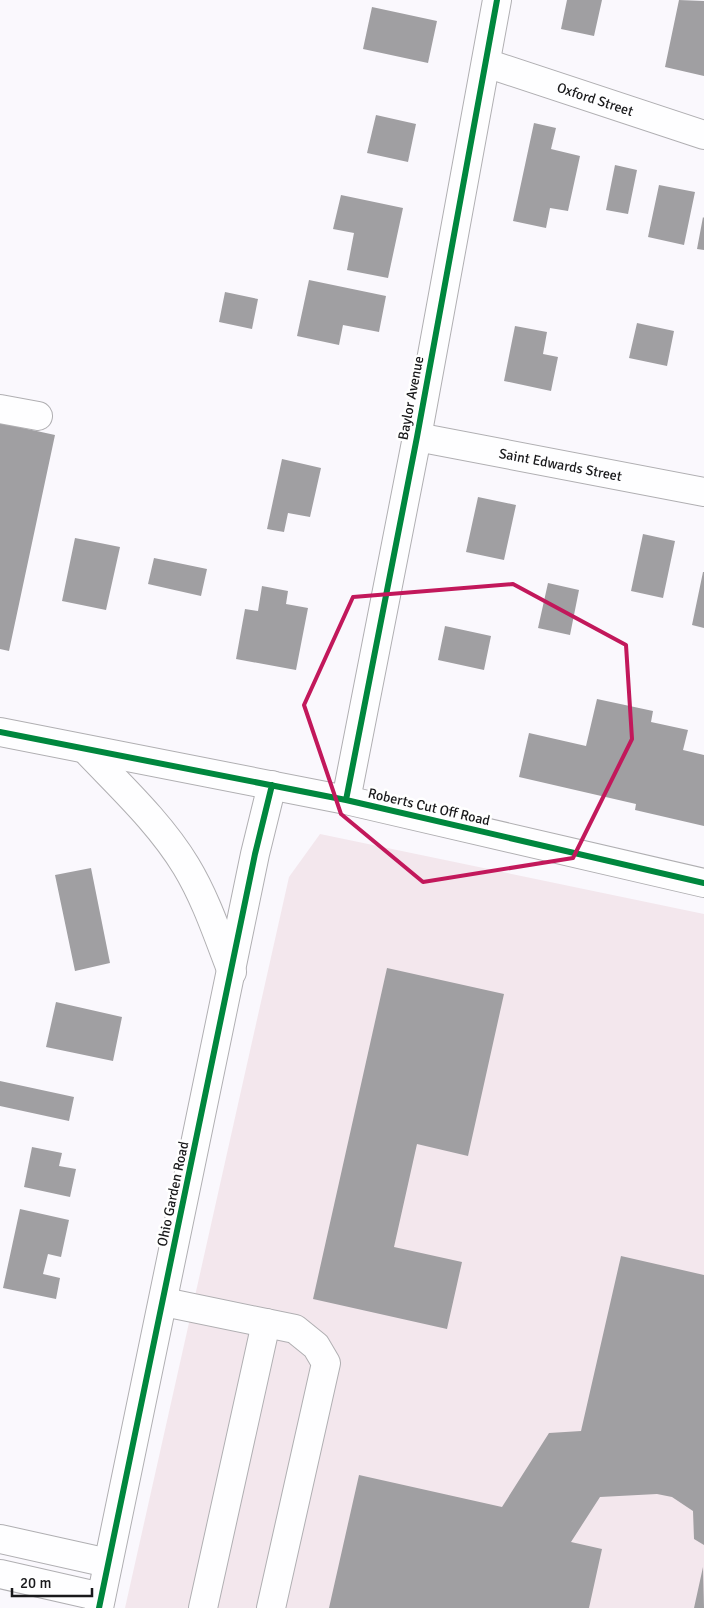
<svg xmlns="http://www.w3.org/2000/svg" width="704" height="1608" font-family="Signika,sans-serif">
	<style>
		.education { fill: #f3e7ed }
		.building { fill: #a09fa2 }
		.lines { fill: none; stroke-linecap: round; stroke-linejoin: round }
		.minor-casing { stroke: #b0afb2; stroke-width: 30 }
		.minor { stroke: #fefeff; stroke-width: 28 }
		.cycleway-casing { stroke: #fff; stroke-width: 9 }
		.cycleway { stroke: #00873e; stroke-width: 6 }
		.marked { fill: none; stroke: #c2185b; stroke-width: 4; stroke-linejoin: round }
		.labels { text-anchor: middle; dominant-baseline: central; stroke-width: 5; stroke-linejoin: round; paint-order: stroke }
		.street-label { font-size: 14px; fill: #19191b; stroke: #fff }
	</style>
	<rect width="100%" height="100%" fill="#faf8fd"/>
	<!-- education -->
	<path class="education" d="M320,834L704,914V1608H125L289,877Z"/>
	<!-- building -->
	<path class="building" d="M567,0H602L594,36L561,29Z
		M679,0L704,1V76L665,67Z
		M372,7L437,21L428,63L363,49Z
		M376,115L416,124L408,162L367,153Z
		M534,123L556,128L551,149L580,156L568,211L550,208L546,228L513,221Z
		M615,165L637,170L628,214L606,210Z
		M659,185L695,192L684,245L648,237Z
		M341,195L403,208L388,278L347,270L354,233L333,229Z
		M703,217L704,218V250L697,249Z
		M309,280L386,296L379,332L343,325L339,345L297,336Z
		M225,292L258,299L252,329L219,322Z
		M637,323L674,331L667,366L629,358Z
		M515,326L547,332L543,354L558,357L551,391L504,381Z
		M0,423L55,435L9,651L0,649Z
		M282,459L321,468L310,517L288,513L284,532L267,529Z
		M478,497L516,505L504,560L466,552Z
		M643,534L675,541L663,598L631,591Z
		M75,538L120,547L106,610L62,601Z
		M154,558L207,569L201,596L148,584Z
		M703,572H704V628L692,625Z
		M548,583L579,590L570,635L538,628Z
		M262,586L288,591L286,604L308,608L296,670L236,659L245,609L258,611Z
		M445,626L491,636L484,670L438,660Z
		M597,699L653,711L651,722L688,730L683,750L704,755V826L635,810L636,804L519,777L529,733L586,746Z
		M91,868L110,963L75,971L55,875Z
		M387,968L504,994L468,1156L417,1144L394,1247L462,1262L447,1329L313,1299Z
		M56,1002L122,1017L113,1061L46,1047Z
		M0,1081L74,1097L69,1121L0,1106Z
		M32,1147L62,1153L59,1166L76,1169L70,1197L24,1187Z
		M20,1209L69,1220L61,1257L48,1254L43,1274L60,1278L56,1299L3,1288Z
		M621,1256L704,1275V1545L694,1539L693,1511L672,1497L657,1494L600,1497L571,1542L602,1549L589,1608H329L359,1475L502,1507L549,1433L581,1431Z
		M703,1567L704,1608H694Z"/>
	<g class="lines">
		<!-- minor casing -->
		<g class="minor-casing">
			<g id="minor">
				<path id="s1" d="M486,63L704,135"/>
				<path d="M0,409L38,416"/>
				<path id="s2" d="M417,437L704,492"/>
				<path d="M0,732L346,800L704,883"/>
				<path d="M86,750C121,787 160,823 186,866C206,899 218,936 232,972"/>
				<path d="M346,800L417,437L497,0"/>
				<path d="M164,1302L295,1329L316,1346L326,1363L271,1608"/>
				<path d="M0,1539L108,1563"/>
				<path d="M0,1574L101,1597"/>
				<path d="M99,1608L255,854L272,785"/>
				<path d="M203,1608L266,1323"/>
			</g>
		</g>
		<!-- minor -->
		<use href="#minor" class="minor"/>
		<!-- cycleway casing -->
		<g class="cycleway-casing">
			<path id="cycleway" d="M0,732L346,800L704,883
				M346,800L417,437L497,0
				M99,1608L255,854L272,785"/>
		</g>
		<!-- cycleway -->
		<use href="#cycleway" class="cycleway"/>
	</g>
	<!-- marked area -->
	<path class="marked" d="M513,584L626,645L632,739L573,858L423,882L341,814L304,705L353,597Z"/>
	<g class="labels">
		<!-- street labels -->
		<g class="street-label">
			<text stroke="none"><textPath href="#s1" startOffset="115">Oxford Street</textPath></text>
			<text transform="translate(411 398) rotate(-79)">Baylor Avenue</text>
			<text stroke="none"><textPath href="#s2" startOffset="146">Saint Edwards Street</textPath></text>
			<text transform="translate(429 807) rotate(13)">Roberts Cut Off Road</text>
			<text transform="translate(173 1194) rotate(-78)">Ohio Garden Road</text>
		</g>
	</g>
	<!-- scale -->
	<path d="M12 1588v8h80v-8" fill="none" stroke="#19191b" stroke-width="2.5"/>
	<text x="20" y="1588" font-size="15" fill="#19191b" stroke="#ffffff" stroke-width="4" paint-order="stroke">20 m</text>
</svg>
